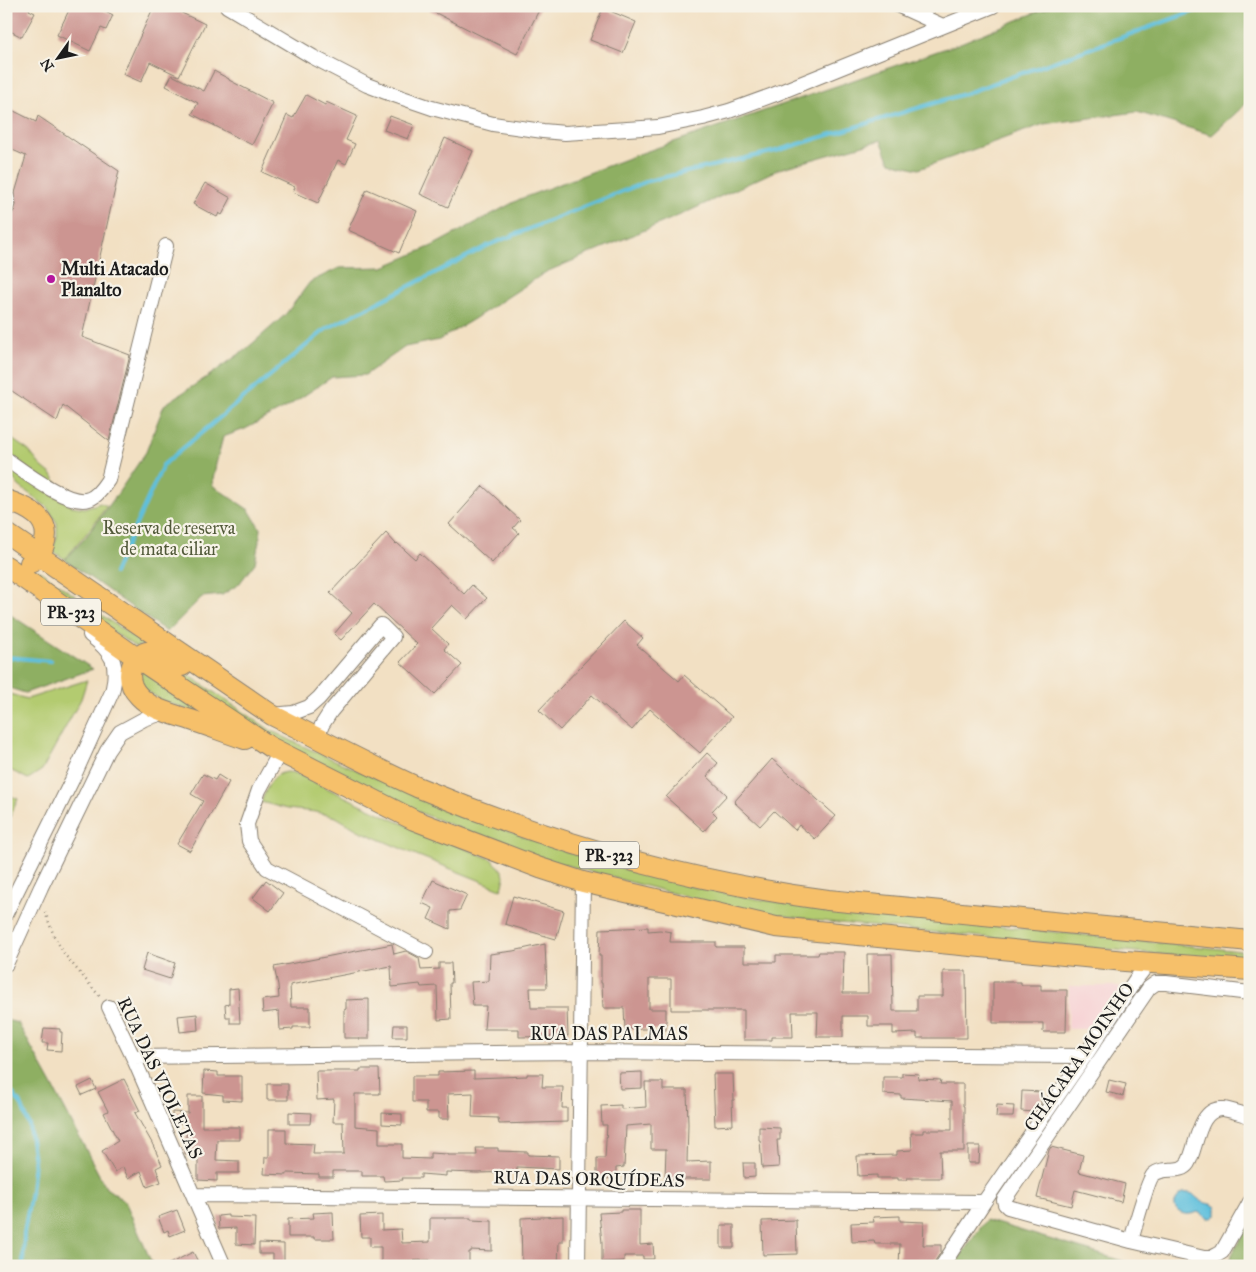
<svg xmlns="http://www.w3.org/2000/svg" width="1256" height="1272" font-family="'IM FELL Great Primer',serif">
	<style>
		.built { fill: #f7cfd3 }
		.green { fill: #b3cb70; stroke: #687446 }
		.forest { fill: #8eaf62; stroke: #55663f }
		.water { fill: #5fc0dd; stroke: #3e6e7c }
		.lines { fill: none; stroke-linecap: round; stroke-linejoin: round }
		.stream { stroke: #5fc0dd; stroke-width: 4 }
		.building { fill: #cc9591 }
		.minor-casing { stroke: #877e70; stroke-width: 16 }
		.highway-casing { stroke: #877e70; stroke-width: 22 }
		.path { stroke: #877e70; stroke-width: 2.5; stroke-dasharray: 1 4; stroke-linecap: butt }
		.minor { stroke: #fff; stroke-width: 14 }
		.highway { stroke: #f6c06b; stroke-width: 20 }
		.poi-dot { fill: #b5179e; stroke: #f7f3e8; stroke-width: 2 }
		.labels { text-anchor: middle; dominant-baseline: central; stroke-width: 4.5; stroke-linejoin: round; paint-order: stroke }
		.shield { fill: #f7f3e8; stroke: #5e5c59; stroke-width: 1 }
		.shield-label { font-size: 16px; font-weight: bold; fill: #1c1c1c }
		.poi-label { font-size: 18px; font-weight: bold; fill: #1c1c1c; stroke: #f7f3e8; text-anchor: start }
		.park-label { font-size: 18px; fill: #515939; stroke: #f7f3e8 }
		.street-label { font-size: 18px; fill: #1c1c1c; stroke: #f7f3e8 }
	</style>
	<rect width="100%" height="100%" fill="#f7f3e8"/>
	<filter id="ink" filterUnits="userSpaceOnUse"><feTurbulence type="fractalNoise" baseFrequency=".02" numOctaves="2"/><feDisplacementMap in="SourceGraphic" scale="10" xChannelSelector="R" yChannelSelector="G"/><feConvolveMatrix kernelMatrix="1 2 1 2 8 2 1 2 1" color-interpolation-filters="sRGB"/></filter>
	<filter id="wash" filterUnits="userSpaceOnUse"><feTurbulence type="fractalNoise" baseFrequency=".0096" numOctaves="4" result="noise"/><feDisplacementMap in="SourceGraphic" scale="20" xChannelSelector="R" yChannelSelector="G"/><feGaussianBlur stdDeviation="1.12" result="paint"/><feColorMatrix in="noise" values="0 0 0 0 0 0 0 0 0 0 0 0 0 0 0 0 0 1.4 0 .05"/><feComposite in="paint" operator="in"/></filter>
	<g filter="url(#wash)">
		<rect width="100%" height="100%" fill="#f2e0c3"/>
		<!-- built -->
		<path class="built" d="M1069,986H1120V993L1099,1029H1068Z"/>
		<!-- green -->
		<path class="green" d="M6,435L29,451L40,465L52,475L71,506L84,508L100,503L107,506L86,534L65,559L52,551L57,537V523L47,507L19,486L6,469Z
			M37,569L144,645L135,647L32,575Z
			M154,662L178,668L270,730L296,743L373,777L498,827L557,849L631,871L697,888L757,899L829,909L1250,952V963L829,922L751,911L691,898L554,862L489,840L421,813L300,755Z
			M140,667L225,723L161,700L141,687L138,672Z
			M87,680L81,699L42,770L28,779L6,768V693L27,699Z
			M288,772L295,773L394,820L491,859C501,868 509,875 501,889L409,852L358,830L336,817L316,812L287,809L261,802C267,789 271,773 288,772Z
			M6,794L18,799L6,825Z"/>
		<!-- forest -->
		<path class="forest" d="M1052,6H1250V100L1212,135L1137,112L1044,124L919,169L890,162L881,140L779,169L685,213L546,272L474,319L439,340L405,347L365,375L332,377L287,407L245,429L223,437L216,464L212,485L249,510L261,530L255,563L239,584L222,595L202,597L167,632L65,560L85,538L116,496L146,452L164,405L207,377L245,350L285,315L310,282L339,268L383,267L432,246L520,199L639,154L958,44Z
			M6,612L93,669L25,693L6,687Z
			M6,1020L18,1023L51,1083L106,1188L125,1201L153,1266H6Z
			M986,1220L1139,1266H953Z
			M1250,1220V1266H1226Z"/>
		<!-- water -->
		<path class="water" d="M1183,1193C1195,1192 1192,1195 1201,1201C1206,1204 1211,1203 1216,1207V1215L1212,1218H1207L1198,1212C1178,1220 1166,1204 1183,1193Z"/>
		<g class="lines">
			<!-- stream -->
			<path class="stream" d="M114,573L163,465L326,329L489,245L648,181L776,151L964,94L1208,6
				M6,657L51,661
				M6,1087L10,1090L22,1106L29,1125L34,1162L31,1192L24,1233L23,1266"/>
		</g>
		<g id="blocks">
			<!-- building -->
			<path class="building" d="M6,6H31L29,10L35,13L22,37L6,29Z
				M71,6H96L113,15L106,30L101,28L90,51L57,35Z
				M154,6H167L205,24L179,76L150,62L141,82L123,74Z
				M422,6H541L517,54Z
				M603,8L636,22L623,53L590,40Z
				M214,71L229,79V80L273,103L252,145L192,114L198,103L166,86L172,75L204,91Z
				M306,95L325,105L326,102L357,116L346,140L355,144L346,164L338,160L318,203L293,192L295,187L262,172L287,115L293,118Z
				M6,107L36,122L38,116L119,171L82,337L130,355L109,441L63,405L57,421L6,387V221L8,217L11,215L14,211L16,205L15,193L26,156L6,147Z
				M390,116L414,125L408,139L384,130Z
				M445,138L473,151L448,207L420,194Z
				M205,183L231,198L222,215L219,213L217,217L193,204Z
				M367,189L417,211L399,253L348,230Z
				M483,486L520,520L513,528L519,533L492,563L449,524Z
				M386,533L396,544L397,543L415,559L420,553L464,594L472,585L487,598L467,619L452,605L431,628L448,644L444,649L462,665L435,694L400,662L417,644L374,604L341,640L334,634L352,613L330,593Z
				M624,621L643,638L637,645L679,681L684,675L732,717L700,753L650,709L632,730L592,695L560,730L539,710Z
				M707,753L718,763L707,776L727,795L712,811L717,816L704,831L666,797Z
				M772,759L836,816L815,839L799,825L795,830L774,811L760,826L734,802Z
				M203,774L215,780L218,775L229,782L190,851L177,844L203,801L191,794Z
				M266,880L283,893L270,911L253,898Z
				M433,880L467,895L460,910L450,911V929L428,919L433,908L422,903Z
				M513,896L564,911L556,939L505,924Z
				M648,927V931L660,930L671,932L670,942H716V947H744V962H776V955H818L819,952H844L843,993H868L867,954H892L893,1011H917V996H943V971H966L967,1038H917V1033L893,1034V1026H868V1016H843V1037H817L818,1012H792L793,1037H772V1040H744V1010H671V979H649V1009H666V1030H651V1029H625L624,1008H603L602,983H601V956H599L600,929Z
				M392,944L394,954L406,951L419,958L421,970L439,969V963H451L452,983H450L451,1019L438,1020L437,986L421,987L420,984L392,987L391,966L290,985L291,1007H310V1027H293V1029L280,1030L279,1011L263,1013L262,1000L279,998L278,985L274,967Z
				M545,944L547,988H530L531,1008H567L568,1036L519,1037V1029H484L486,1006H473L471,982L489,981L490,954L513,951Z
				M147,953L175,963L170,979L142,970Z
				M993,982H1021V985H1041V990H1067L1066,1032H1043V1023H993Z
				M238,988L240,1023H230V1017H226L225,1005L229,1004V989Z
				M369,999V1039H359V1038H344V1010L346,1009V1000Z
				M197,1014L198,1030L180,1032L178,1016Z
				M394,1025H407V1037H393Z
				M44,1028L60,1029V1032H62L61,1051L47,1050L48,1043H42Z
				M360,1069H379L380,1094H355V1126L379,1128V1144H402V1158L430,1159V1153L447,1154V1155H477L476,1148H498V1151L528,1152V1155L559,1156V1169L517,1167V1172L477,1173L446,1172V1176L421,1174V1178H402L403,1180L384,1181L383,1176H362V1171H333V1177H319V1174L287,1173V1175L264,1174L265,1157H269V1129H286V1143L314,1144L313,1154H344L343,1122H333L334,1099L317,1100L316,1071H360Z
				M204,1071L218,1072V1076H242V1101L223,1100V1095L203,1093Z
				M474,1071V1078L527,1076V1074H543L542,1087H563L562,1108H567V1122L499,1124L498,1118L472,1117L473,1093L448,1094L449,1119H439V1112H426V1102H412V1076H438V1072Z
				M642,1072V1088L620,1089L619,1073Z
				M902,1073L919,1074L918,1079L941,1080L940,1084H963V1106H964V1151H940L941,1178H907V1180H898V1178H877V1175L858,1176L857,1156L897,1155V1151L912,1150L911,1133H923V1130H952V1101L901,1098V1095L883,1094V1077H902Z
				M713,1074H733L734,1100H732L733,1125L715,1126Z
				M124,1079L140,1111L135,1113L152,1143L162,1165L156,1168L161,1182L147,1187L141,1171L128,1178L123,1167L115,1172L102,1151L118,1141L104,1113L108,1111L98,1092Z
				M92,1080L96,1089L82,1095L78,1087Z
				M1109,1080L1126,1084L1123,1096L1106,1092Z
				M645,1082H663V1090H687L688,1124L687,1162L711,1161V1179H665L666,1149H651V1124L626,1126L624,1167L616,1168V1179L597,1178V1158H605L607,1125H602L601,1106L621,1105V1109L646,1107Z
				M267,1084H288V1100H267Z
				M1022,1091L1041,1092V1105L1035,1112L1021,1111Z
				M188,1096H202V1127H240V1140H217L216,1160L239,1161V1173H217V1181L198,1180V1156L185,1154L187,1123H172V1112L188,1113Z
				M997,1105L1014,1106L1013,1117H996Z
				M289,1112L311,1113L310,1124H289Z
				M382,1113L402,1114V1125L382,1124Z
				M759,1127L780,1128V1140H777L779,1167L762,1168L760,1140H759Z
				M968,1146H980L979,1163H968Z
				M1051,1147L1083,1155L1079,1172L1125,1184L1121,1202L1075,1190L1071,1206L1037,1198L1049,1150Z
				M743,1163H755V1177L744,1178Z
				M177,1210L185,1230L170,1236L168,1230L164,1232L158,1217Z
				M621,1210H640V1245L653,1244L654,1259H643V1256H624V1261L602,1262V1243L599,1213L621,1212Z
				M333,1212L334,1239H314V1237H288V1219L314,1218L313,1213Z
				M228,1215V1217L255,1218L254,1245L236,1244V1228L219,1229L218,1216Z
				M382,1215V1230L401,1229L402,1243L430,1242V1218H471V1220L492,1221V1251L471,1250V1252H469V1266H430V1260L400,1261V1266H381V1247H370V1237H361L360,1216Z
				M563,1216V1242H559L558,1266H522L521,1218Z
				M900,1216V1221L924,1222L923,1245H941V1252L935,1261L933,1266H899L900,1244H875L874,1241L852,1242L851,1223L874,1222L873,1217Z
				M796,1220L797,1254L763,1255L762,1221Z
				M721,1225H734V1248H721Z
				M259,1243L284,1244V1266H273V1254H259Z
				M193,1252L200,1266H165Z"/>
		</g>
	</g>
	<g filter="url(#ink)">
		<use href="#blocks" fill-opacity="0" stroke="#877e70" stroke-width="1"/>
		<g class="lines">
			<!-- minor casing -->
			<g class="minor-casing">
				<path id="minor" d="M227,6L313,57L367,85L391,94L432,108L493,124L543,131L565,133L658,127L703,118L729,111L773,95L993,6
					M899,6L943,26
					M6,194L8,202L6,208
					M6,459C23,471 69,507 89,499C98,496 103,487 108,480L166,246
					M272,715L293,713L309,707L319,698L381,625L393,637L331,711L322,725L319,733V738
					M280,752L259,790L247,824L249,841L267,868L426,952
					M6,913L72,780L112,692C119,663 113,653 90,635
					M6,964L41,887L107,751L120,732L144,719L166,712
					M1250,993L1166,983H1156L1149,988L1004,1200L1005,1204L1008,1207L1131,1241C1134,1230 1148,1179 1153,1175C1164,1165 1180,1175 1188,1163C1197,1148 1198,1107 1223,1109C1232,1110 1241,1114 1250,1116
					M109,1007L133,1057L224,1266
					M133,1057L580,1052L1085,1056
					M194,1195L984,1202
					M1131,1241L1204,1258H1211L1217,1255L1222,1252L1250,1202
					M578,1266L583,882
					M942,1266L984,1202L1085,1056L1136,979L1144,969L1152,963"/>
			</g>
			<!-- highway casing -->
			<g class="highway-casing">
				<path id="highway" d="M6,500C27,507 53,518 44,545C41,554 38,560 30,563
					M6,533L272,715C320,739 368,765 417,787C549,842 686,881 828,900L1250,941
					M6,566L137,658L270,747L414,820L540,868L583,882L776,927L1125,961L1250,970
					M182,666C173,661 161,653 151,652C146,651 143,653 140,656C127,666 127,684 139,696C152,710 173,714 191,720C209,726 227,733 245,739"/>
			</g>
			<!-- path -->
			<path class="path" d="M45,912L54,936L65,955L101,998"/>
			<!-- minor -->
			<use href="#minor" class="minor"/>
			<!-- highway -->
			<use href="#highway" class="highway"/>
		</g>
	</g>
	<!-- markers -->
	<circle class="poi-dot" cx="51" cy="279" r="5"/>
	<g class="labels">
		<!-- shield labels -->
		<g class="shield">
			<rect x="41" y="598.5" width="60" height="27" rx="4"/>
			<rect x="579" y="841.5" width="60" height="27" rx="4"/>
		</g>
		<g class="shield-label">
			<text x="71" y="612">PR-323</text>
			<text x="609" y="855">PR-323</text>
		</g>
		<!-- poi labels -->
		<g class="poi-label">
			<text x="61" y="269">Multi Atacado<tspan x="61" dy="21">Planalto</tspan></text>
		</g>
		<!-- park labels -->
		<g class="park-label">
			<text x="169" y="528">Reserva de reserva<tspan x="169" dy="21">de mata ciliar</tspan></text>
		</g>
		<!-- street labels -->
		<g class="street-label">
			<text x="609" y="1034">RUA DAS PALMAS</text>
			<text transform="translate(1079 1057) rotate(-55)">CHÁCARA MOINHO</text>
			<text transform="translate(160 1078) rotate(65)">RUA DAS VIOLETAS</text>
			<text transform="translate(589 1179) rotate(1)">RUA DAS ORQUÍDEAS</text>
		</g>
	</g>
	<!-- margin -->
	<rect width="1256" height="1272" fill="none" stroke="#f7f3e8" stroke-width="25"/>
	<!-- north arrow -->
	<g transform="translate(58 58) rotate(237)" stroke="#f7f3e8" stroke-width="4" paint-order="stroke">
	<path d="M0-4L9 19L0 12L-9 19Z" fill="#1c1c1c"/>
	<text y="-8" font-size="14" font-weight="bold" text-anchor="middle" fill="#1c1c1c">N</text>
	</g>
</svg>
